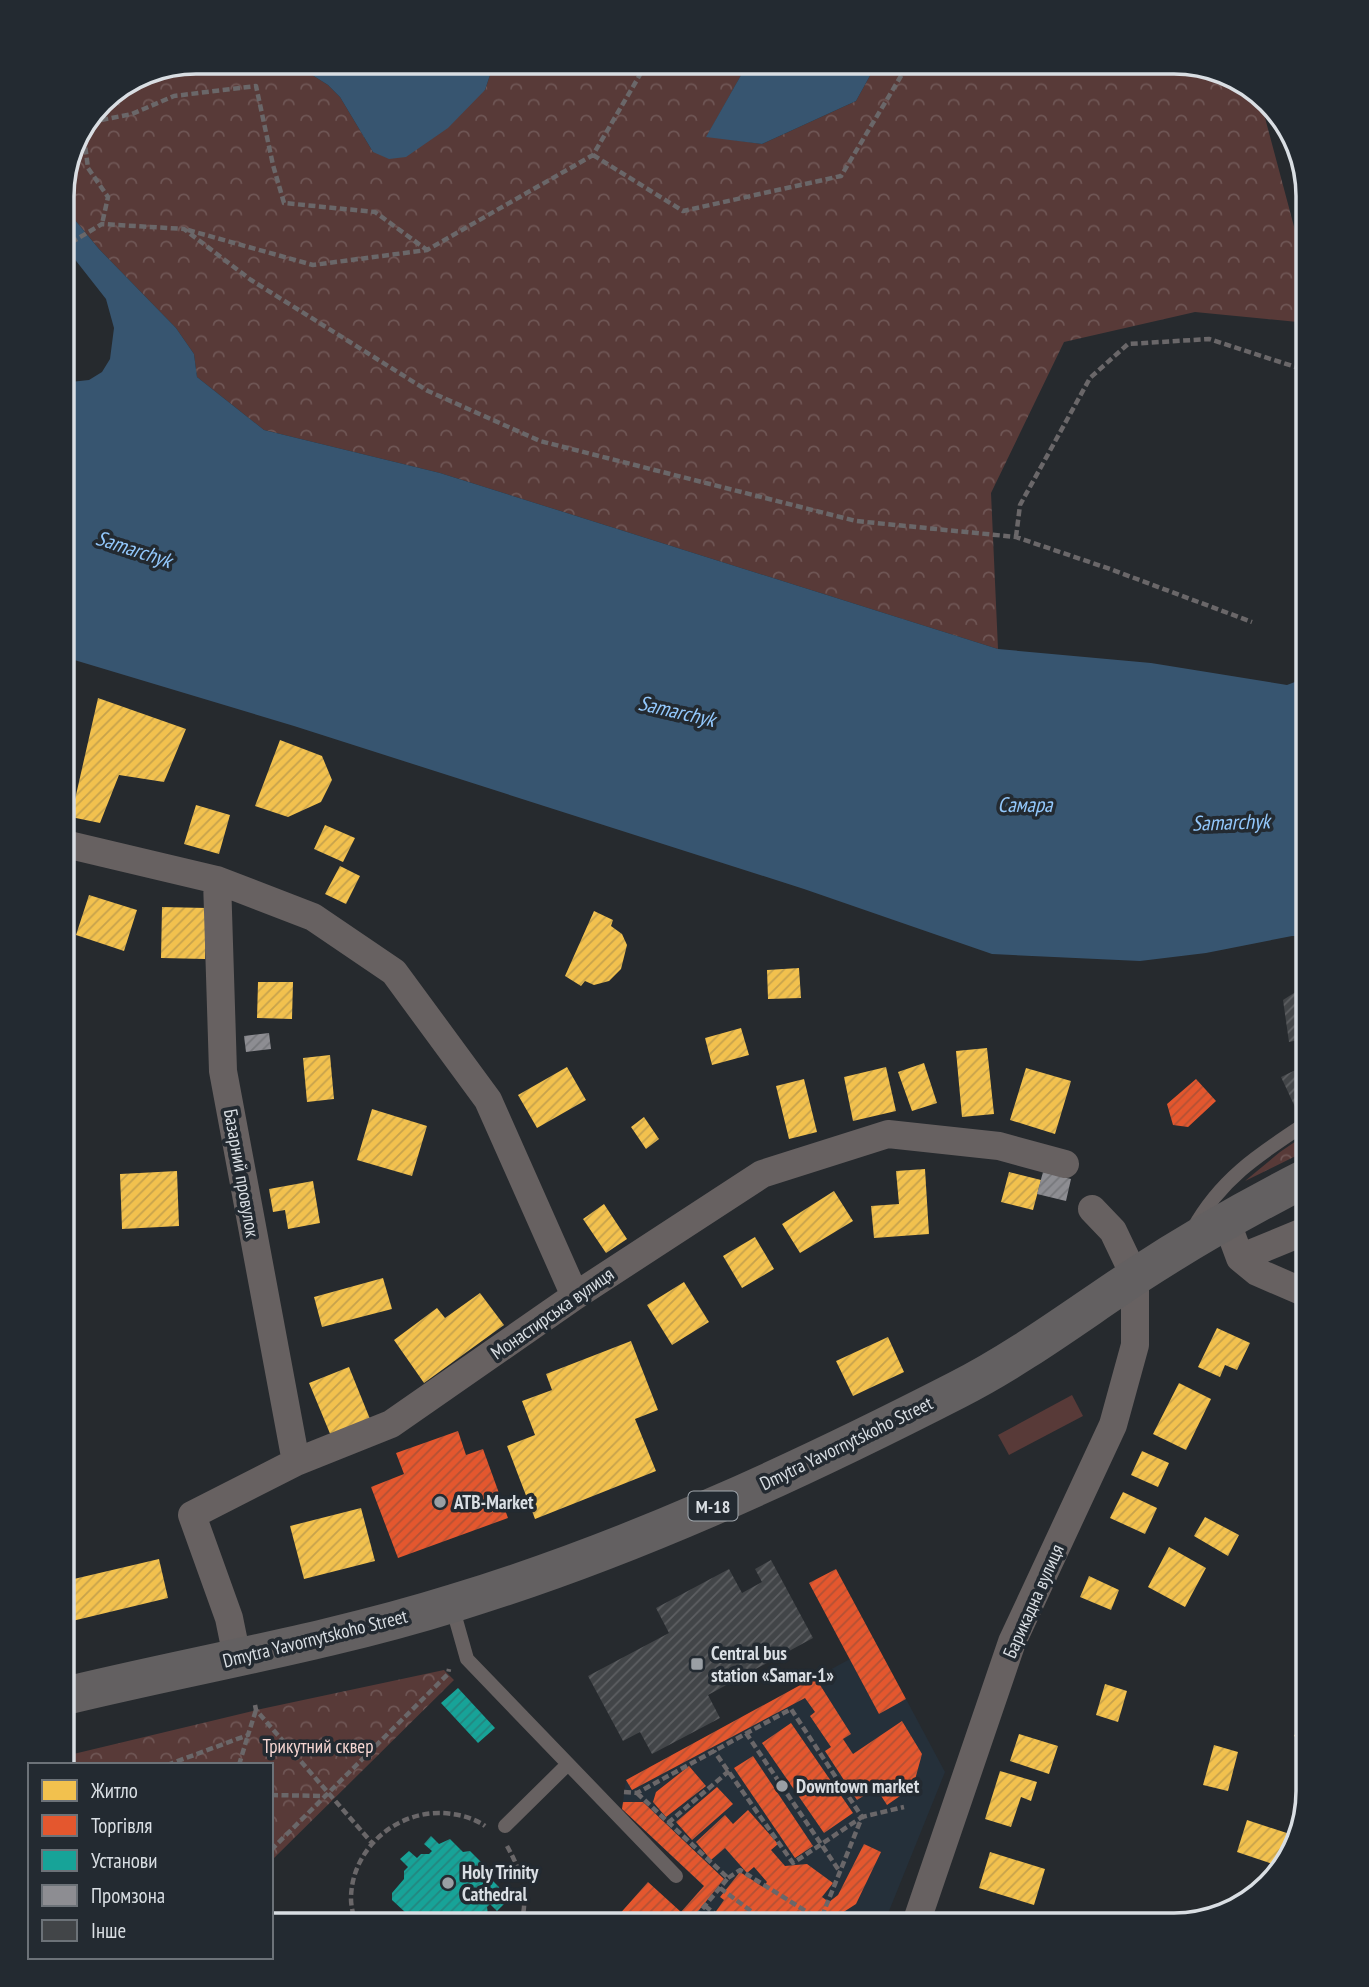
<svg xmlns="http://www.w3.org/2000/svg" width="1369" height="1987" font-family="'PT Sans Narrow',sans-serif">
	<style>
		.built { fill: #25303a }
		.grass { fill: #583a38 }
		.forest { fill: url(#forest-crowns) }
		.water { fill: #375570 }
		.homes { fill: url(#homes-hatch) }
		.shops { fill: url(#shops-hatch) }
		.public { fill: url(#public-hatch) }
		.industry { fill: url(#industry-hatch) }
		.building { fill: url(#building-hatch) }
		.lines { fill: none; stroke-linecap: round; stroke-linejoin: round }
		.path { stroke: #6a6769; stroke-width: 4.5; stroke-dasharray: 7 3.5; stroke-linecap: butt }
		.lane { stroke: #676161; stroke-width: 14 }
		.street { stroke: #676161; stroke-width: 28 }
		.highway { stroke: #636061; stroke-width: 38 }
		.poi-dot { fill: #9a9fa4; stroke: #232a31; stroke-width: 2.5 }
		.labels { text-anchor: middle; dominant-baseline: central; stroke-width: 7; stroke-linejoin: round; paint-order: stroke }
		.shield { fill: #232a31; stroke: #a2a8ae; stroke-width: 2 }
		.shield-label { font-size: 18px; font-weight: bold; fill: #d9dee3 }
		.street-label { font-size: 19px; fill: #d9dee3; stroke: #232a31 }
		.poi-label { font-size: 19px; font-weight: bold; fill: #d9dee3; stroke: #232a31; text-anchor: start }
		.park-label { font-size: 19px; fill: #f6d6d2; stroke: #232a31 }
		.water-label { font-size: 21px; font-style: italic; fill: #93c8fc; stroke: #232a31 }
		.rim { fill: none; stroke: #d9dee3; stroke-width: 3.5 }
	</style>
	<defs>
		<pattern id="forest-crowns" width="20" height="18" patternUnits="userSpaceOnUse" patternTransform="scale(1.75)"><rect width="20" height="18" fill="#583a38"/><path d="M2 6a3 3 0 1 1 6 0M12 15a3 3 0 1 1 6 0" fill="none" stroke="#6f5655"/></pattern>
		<pattern id="homes-hatch" width="6" height="6" patternUnits="userSpaceOnUse" patternTransform="scale(1.75)"><rect width="6" height="6" fill="#f2c14e"/><path d="M-1 1l2-2M0 6l6-6M5 7l2-2" fill="none" stroke="#c6a24c"/></pattern>
		<pattern id="shops-hatch" width="6" height="6" patternUnits="userSpaceOnUse" patternTransform="scale(1.75)"><rect width="6" height="6" fill="#e4572e"/><path d="M-1 1l2-2M0 6l6-6M5 7l2-2" fill="none" stroke="#b35135"/></pattern>
		<pattern id="public-hatch" width="6" height="6" patternUnits="userSpaceOnUse" patternTransform="scale(1.75)"><rect width="6" height="6" fill="#17a398"/><path d="M-1 1l2-2M0 6l6-6M5 7l2-2" fill="none" stroke="#24867f"/></pattern>
		<pattern id="industry-hatch" width="6" height="6" patternUnits="userSpaceOnUse" patternTransform="scale(1.75)"><rect width="6" height="6" fill="#8d8d92"/><path d="M-1 1l2-2M0 6l6-6M5 7l2-2" fill="none" stroke="#76777b"/></pattern>
		<pattern id="building-hatch" width="6" height="6" patternUnits="userSpaceOnUse" patternTransform="scale(1.75)"><rect width="6" height="6" fill="#424548"/><path d="M-1 1l2-2M0 6l6-6M5 7l2-2" fill="none" stroke="#5d5f62"/></pattern>
	</defs>
	<rect width="100%" height="100%" fill="#262a2e"/>
	<!-- built -->
	<path class="built" d="M850,1659L879,1713L906,1699L945,1772L883,1926H609L648,1882L681,1912L703,1886L622,1809L626,1780Z"/>
	<!-- grass -->
	<path class="grass" d="M1072,1395L1083,1416L1009,1455L998,1435Z"/>
	<!-- forest -->
	<path class="forest" d="M196,61H290L328,85L340,97L373,152L485,90L490,75L500,61H749L707,136L762,144L856,101L878,61L1182,62C1211,70 1238,77 1260,99L1308,279V323L1195,312L1064,342L991,493L998,649L440,473L264,430L197,377L194,354L176,328L99,249L65,208L62,198V187L101,100L145,71Z
		M1308,1133V1150L1245,1181L1280,1152Z
		M444,1670L454,1680L271,1861V1765H61V1757L261,1709Z"/>
	<!-- water -->
	<path class="water" d="M290,61H500L490,75L485,90L448,128L406,157L389,159L373,152L340,97L328,85Z
		M749,61H878L856,101L762,144L706,137Z
		M62,198L65,208L99,249L176,328L194,354L197,377L264,430L440,473L998,649L1151,663L1287,685L1308,677V936H1292L1206,953L1140,961L992,954L804,889L294,726L61,656V383L89,380L102,372L110,359L114,328L106,299L62,243Z"/>
	<!-- homes -->
	<path class="homes" d="M98,698L186,729L164,782L119,775L100,823L71,817Z
		M280,740L322,756L332,780L321,802L288,817L255,806Z
		M196,805L230,815L219,854L184,844Z
		M325,825L355,838L343,862L314,849Z
		M340,866L360,876L346,904L325,894Z
		M89,895L137,910L124,951L76,935Z
		M162,907L207,908L205,959L161,958Z
		M594,911L613,920L611,926L622,934L627,945L621,969L609,981L594,985L585,981L581,986L565,976Z
		M799,968L801,998L768,999L767,970Z
		M258,982H293L292,1019L257,1018Z
		M741,1028L749,1055L712,1065L705,1038Z
		M987,1048L994,1114L962,1117L956,1051Z
		M330,1055L334,1099L307,1102L303,1058Z
		M924,1063L937,1103L912,1111L898,1072Z
		M567,1067L586,1100L537,1128L518,1095Z
		M886,1067L896,1111L853,1121L844,1077Z
		M1026,1068L1071,1081L1055,1134L1010,1120Z
		M804,1079L817,1132L789,1139L776,1086Z
		M372,1109L427,1126L412,1176L357,1160Z
		M644,1117L659,1139L646,1149L631,1127Z
		M925,1169L929,1234L874,1238L871,1206L899,1204L896,1171Z
		M177,1171L179,1226L122,1229L120,1174Z
		M1009,1172L1041,1180L1033,1210L1001,1202Z
		M313,1181L320,1223L288,1229L285,1210L273,1212L269,1189Z
		M834,1191L853,1221L800,1253L782,1224Z
		M604,1204L627,1239L606,1253L583,1219Z
		M755,1237L774,1269L742,1288L723,1256Z
		M383,1278L392,1309L322,1327L314,1297Z
		M684,1282L709,1322L672,1345L647,1305Z
		M480,1293L504,1325L424,1383L394,1340L437,1308L445,1318Z
		M1217,1328L1250,1343L1237,1370L1225,1365L1220,1377L1198,1367Z
		M888,1337L904,1372L853,1396L836,1361Z
		M631,1341L658,1410L635,1419L656,1471L535,1519L507,1446L535,1435L522,1401L552,1390L546,1374Z
		M349,1367L370,1419L331,1436L309,1383Z
		M1179,1383L1211,1399L1186,1450L1153,1434Z
		M1142,1451L1169,1463L1158,1487L1131,1475Z
		M1123,1492L1157,1508L1145,1534L1110,1518Z
		M361,1508L375,1561L304,1579L290,1526Z
		M1205,1517L1239,1535L1228,1556L1194,1536Z
		M1169,1547L1206,1568L1185,1607L1148,1587Z
		M159,1559L168,1598L68,1622L61,1593V1582Z
		M1089,1576L1119,1590L1111,1610L1080,1597Z
		M1105,1684L1127,1691L1118,1722L1096,1715Z
		M1308,1711V1744L1294,1736Z
		M1019,1734L1058,1746L1049,1774L1010,1761Z
		M1214,1745L1238,1752L1228,1791L1203,1785Z
		M1000,1771L1037,1782L1031,1801L1021,1797L1011,1827L985,1819Z
		M1247,1820L1296,1836L1287,1861L1282,1867L1237,1852Z
		M990,1852L1045,1869L1034,1905L979,1888Z
		M1235,1895L1248,1900L1240,1908L1230,1911Z"/>
	<!-- shops -->
	<path class="shops" d="M1196,1079L1216,1101L1188,1127L1173,1125L1167,1104Z
		M458,1431L466,1455L483,1449L508,1518L398,1558L371,1487L404,1474L396,1453Z
		M836,1569L906,1699L879,1714L809,1583Z
		M815,1677L851,1734L843,1739L853,1754L902,1721L922,1754L913,1787L887,1805L876,1788L857,1800L825,1751L831,1747L810,1716L815,1712L805,1698L632,1790L626,1780Z
		M791,1723L853,1813L824,1833L762,1743Z
		M753,1756L813,1846L795,1858L734,1768Z
		M689,1766L706,1786L666,1817L653,1802L656,1792Z
		M717,1787L733,1804L692,1840L676,1822Z
		M623,1802H643L724,1879L691,1920L681,1912L704,1886L622,1809Z
		M748,1810L778,1844L771,1850L785,1866L807,1864L833,1883L822,1897L829,1902L838,1895L864,1844L881,1852L856,1904L828,1922L827,1926H713L717,1921L712,1917L724,1900L720,1897L740,1872L763,1887L767,1882L754,1867L747,1873L725,1848L711,1860L696,1842L725,1815L733,1824Z
		M648,1882L681,1912L669,1926H609Z"/>
	<!-- public -->
	<path class="public" d="M458,1688L495,1728L478,1743L441,1703Z
		M431,1836L439,1844L450,1839L463,1852L470,1851L488,1869V1876L499,1887L500,1893L498,1896L505,1903L497,1911L490,1904L487,1907L488,1915L482,1921L487,1926H405L408,1922L405,1920V1912L392,1900V1893L404,1879V1871L408,1867L400,1859L409,1851L417,1858L421,1854H429L432,1851L424,1844Z"/>
	<!-- industry -->
	<path class="industry" d="M269,1033L271,1049L246,1052L244,1036Z
		M1043,1172L1071,1179L1066,1201L1037,1194Z"/>
	<!-- building -->
	<path class="building" d="M1308,984V1038L1289,1042L1283,1000Z
		M1308,1064V1104L1296,1109L1281,1077Z
		M771,1560L813,1638L708,1695L720,1718L652,1754L640,1732L623,1741L588,1676L669,1633L656,1608L729,1569L742,1593L762,1582L755,1569Z"/>
	<g class="lines">
		<!-- path -->
		<path class="path" d="M91,122L132,114L174,96L256,86L273,165L284,203L375,212L427,250
			M84,137L88,168L108,197L102,224
			M593,155L683,211L841,176L910,61
			M188,230L313,265L427,250L593,155L648,61
			M62,248L102,224L184,229L251,280L428,391L540,441L856,521L1016,537L1110,569L1252,622
			M1016,537L1020,505L1090,378L1128,344L1209,339L1308,371
			M255,1705L256,1710L372,1843
			M746,1733L840,1872
			M167,1765L248,1735L256,1710
			M239,1765L248,1735
			M624,1792L637,1793L791,1709L862,1817L793,1863L714,1751
			M637,1793L728,1878L688,1926
			M271,1795L325,1796
			M668,1823L729,1771
			M507,1846C521,1871 530,1897 520,1926
			M271,1850L448,1674L449,1669
			M728,1878L740,1870L820,1920
			M720,1888L771,1926
			M705,1906L731,1926
			M694,1919L703,1926
			M356,1926C354,1917 351,1907 351,1899C351,1851 393,1813 439,1813C454,1813 473,1817 485,1826
			M818,1926L862,1817L904,1807"/>
		<!-- lane -->
		<path class="lane" d="M1193,1229C1221,1178 1261,1153 1308,1122
			M452,1606L467,1659L676,1876
			M505,1826L568,1764"/>
		<!-- street -->
		<path class="street" d="M61,843L217,880L313,917L394,972L488,1100L575,1296
			M217,880L223,1071L296,1462
			M1226,1220L1240,1258L1257,1272L1308,1294
			M1240,1258L1308,1230
			M237,1657L229,1618L192,1515L296,1462L391,1424L575,1296L762,1174L888,1134L999,1146L1065,1164
			M915,1926L1012,1642L1113,1425L1135,1345V1277L1113,1231L1092,1209"/>
		<!-- highway -->
		<path class="highway" d="M61,1697C192,1665 326,1643 454,1603C628,1550 795,1473 957,1390C1020,1358 1077,1315 1136,1276C1191,1240 1249,1207 1308,1177"/>
	</g>
	<!-- markers -->
	<g class="poi-dot">
		<circle cx="440" cy="1502" r="7"/>
		<rect x="690" y="1657" width="14" height="14" rx="3.5"/>
		<circle cx="782" cy="1786" r="7"/>
		<circle cx="448" cy="1883" r="7"/>
	</g>
	<g class="labels">
		<!-- shield labels -->
		<rect class="shield" x="688.5" y="1491.5" width="49" height="29" rx="5"/>
		<g class="shield-label">
			<text x="713" y="1506">М-18</text>
		</g>
		<!-- street labels -->
		<g class="street-label">
			<text transform="translate(242 1173) rotate(80)">Базарний провулок</text>
			<text transform="translate(552 1313) rotate(-35)">Монастирська вулиця</text>
			<text transform="translate(846 1443) rotate(-26)">Dmytra Yavornytskoho Street</text>
			<text transform="translate(1033 1601) rotate(-66)">Барикадна вулиця</text>
			<text transform="translate(315 1638) rotate(-14)">Dmytra Yavornytskoho Street</text>
		</g>
		<!-- poi labels -->
		<g class="poi-label">
			<text x="454" y="1502">ATB-Market</text>
			<text x="711" y="1653">Central bus<tspan x="711" dy="22">station «Samar-1»</tspan></text>
			<text x="796" y="1786">Downtown market</text>
			<text x="462" y="1872">Holy Trinity<tspan x="462" dy="22">Cathedral</tspan></text>
		</g>
		<!-- park labels -->
		<g class="park-label">
			<text x="318" y="1746">Трикутний сквер</text>
		</g>
		<!-- water labels -->
		<g class="water-label">
			<text transform="translate(134 549) rotate(18)">Samarchyk</text>
			<text transform="translate(677 711) rotate(13)">Samarchyk</text>
			<text x="1025" y="804">Самара</text>
			<text transform="translate(1231 822) rotate(-2)">Samarchyk</text>
		</g>
	</g>
	<!-- crop -->
	<path d="M0 0H1369V1987H0ZM196 74H1174A122 122 0 0 1 1296 196V1791A122 122 0 0 1 1174 1913H196A122 122 0 0 1 74 1791V196A122 122 0 0 1 196 74Z" fill="#232a31" fill-rule="evenodd"/>
	<path class="rim" d="M196 74H1174A122 122 0 0 1 1296 196V1791A122 122 0 0 1 1174 1913H196A122 122 0 0 1 74 1791V196A122 122 0 0 1 196 74Z"/>
	<!-- legend -->
	<rect x="28" y="1763" width="245" height="196" fill="#232a31" stroke="#6c7278" stroke-width="2"/>
	<rect x="42" y="1780" width="35" height="21" fill="#f2c14e" stroke="#6c7278" stroke-width="2"/>
	<text x="91" y="1798" font-size="21" fill="#d9dee3">Житло</text>
	<rect x="42" y="1815" width="35" height="21" fill="#e4572e" stroke="#6c7278" stroke-width="2"/>
	<text x="91" y="1833" font-size="21" fill="#d9dee3">Торгівля</text>
	<rect x="42" y="1850" width="35" height="21" fill="#17a398" stroke="#6c7278" stroke-width="2"/>
	<text x="91" y="1868" font-size="21" fill="#d9dee3">Установи</text>
	<rect x="42" y="1885" width="35" height="21" fill="#8d8d92" stroke="#6c7278" stroke-width="2"/>
	<text x="91" y="1903" font-size="21" fill="#d9dee3">Промзона</text>
	<rect x="42" y="1920" width="35" height="21" fill="#424548" stroke="#6c7278" stroke-width="2"/>
	<text x="91" y="1938" font-size="21" fill="#d9dee3">Інше</text>
</svg>
